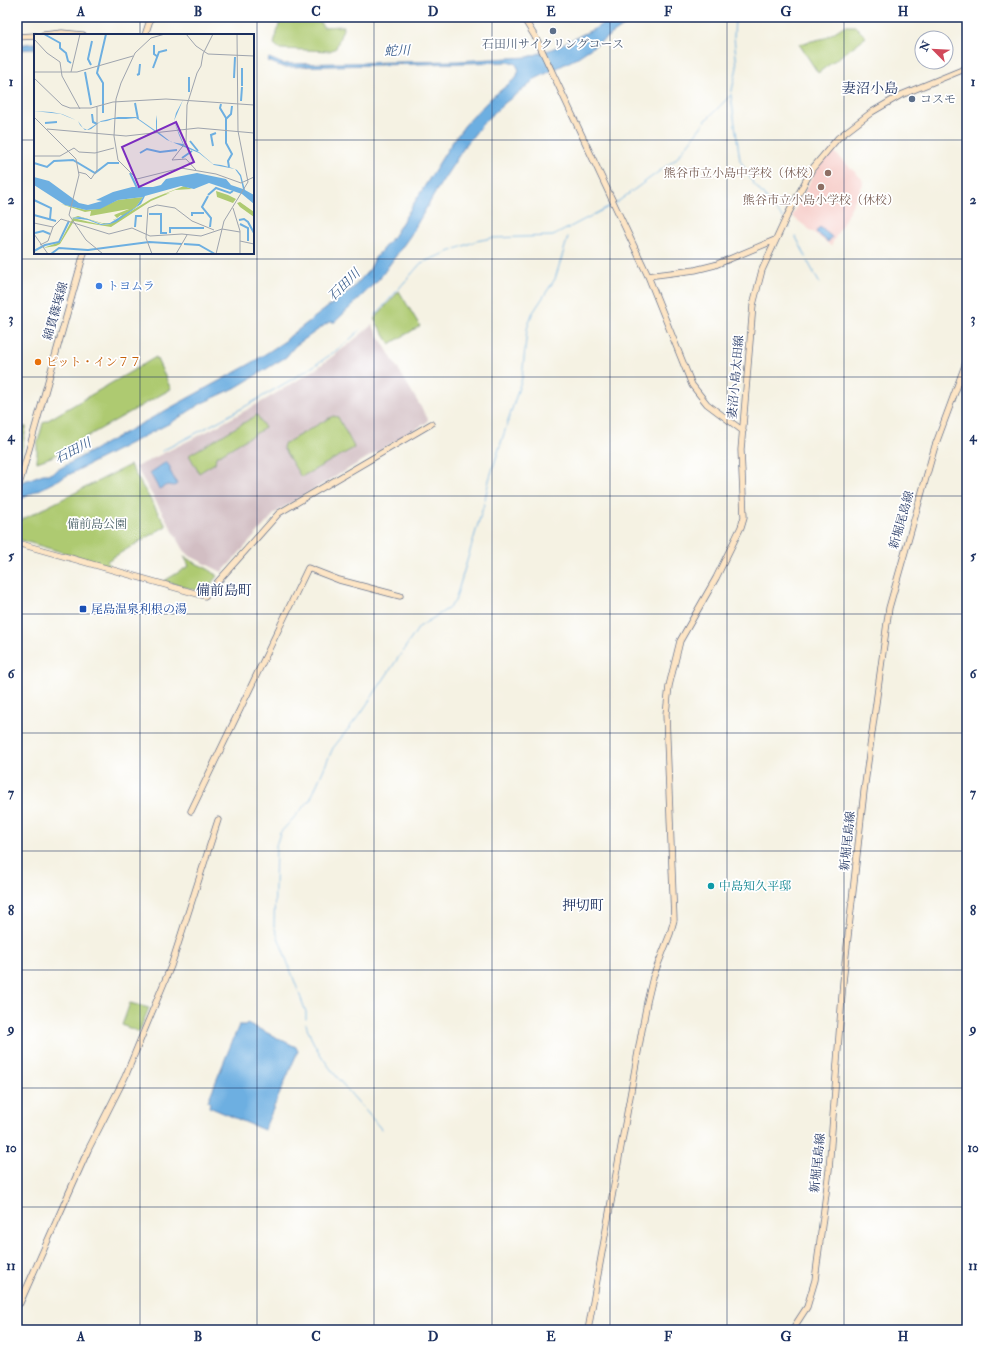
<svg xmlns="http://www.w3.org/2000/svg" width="984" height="1347" font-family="'IM FELL Double Pica','Noto Serif JP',serif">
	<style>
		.built { fill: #f7d0cc }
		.industrial { fill: #d2bec3 }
		.green { fill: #aeca71; stroke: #647c68 }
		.water { fill: #6dafe1; stroke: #446fa0 }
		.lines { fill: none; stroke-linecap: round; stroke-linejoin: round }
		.stream { stroke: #6dafe1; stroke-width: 1 }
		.secondary-casing { stroke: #67738d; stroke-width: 7 }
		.secondary { stroke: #fde5c5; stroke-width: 5.5 }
		.grid { fill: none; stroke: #1b2f5e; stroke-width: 1; stroke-opacity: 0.55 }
		.service-dot { fill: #5c6f8a; stroke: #fff; stroke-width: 1.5 }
		.education-dot { fill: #8d6e63; stroke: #fff; stroke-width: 1.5 }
		.shop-dot { fill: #3f7fe0; stroke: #fff; stroke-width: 1.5 }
		.food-dot { fill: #e8710a; stroke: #fff; stroke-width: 1.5 }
		.transit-dot { fill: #1a4fb4; stroke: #fff; stroke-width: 1.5 }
		.culture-dot { fill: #0f9aa8; stroke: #fff; stroke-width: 1.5 }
		.labels { text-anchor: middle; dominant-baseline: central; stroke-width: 3.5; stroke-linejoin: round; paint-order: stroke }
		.service-label { font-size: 12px; fill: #4e5e75; stroke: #fff }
		.education-label { font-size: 12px; fill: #785e54; stroke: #fff; text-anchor: end }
		.shop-label { font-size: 12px; fill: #366cbe; stroke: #fff; text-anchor: start }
		.street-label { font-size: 12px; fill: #1b2f5e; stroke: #fff }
		.food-label { font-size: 12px; fill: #c56008; stroke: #fff; text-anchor: start }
		.park-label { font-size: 12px; fill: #475e64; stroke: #fff }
		.transit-label { font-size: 12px; fill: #164399; stroke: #fff; text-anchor: start }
		.culture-label { font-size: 12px; fill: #0d838f; stroke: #fff; text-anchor: start }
		.water-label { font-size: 13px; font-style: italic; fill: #385c8c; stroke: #fff }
		.quarter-label { font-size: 14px; fill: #1b2f5e; stroke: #fff }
		.inset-river { fill: none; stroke: #6dafe1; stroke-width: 2 }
		.inset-road { fill: none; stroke: #9ea4ae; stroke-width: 1 }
		.view { fill: #7b2cbf; fill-opacity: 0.15; stroke: #7b2cbf; stroke-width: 2 }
		.inset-edge { fill: none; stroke: #1b2f5e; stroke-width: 2 }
		.neatline { fill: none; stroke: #1b2f5e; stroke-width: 1.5 }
		.grid-label { font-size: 13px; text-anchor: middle; font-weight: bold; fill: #1b2f5e }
	</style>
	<rect width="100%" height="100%" fill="#fff"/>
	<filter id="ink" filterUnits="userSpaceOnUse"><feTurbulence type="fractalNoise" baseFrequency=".025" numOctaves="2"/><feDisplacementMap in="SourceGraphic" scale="8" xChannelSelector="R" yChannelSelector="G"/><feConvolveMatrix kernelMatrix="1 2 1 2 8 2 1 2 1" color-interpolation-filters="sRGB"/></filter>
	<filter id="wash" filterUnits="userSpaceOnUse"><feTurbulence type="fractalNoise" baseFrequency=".012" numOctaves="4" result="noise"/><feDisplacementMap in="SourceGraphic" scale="16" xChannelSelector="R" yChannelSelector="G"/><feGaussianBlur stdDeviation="0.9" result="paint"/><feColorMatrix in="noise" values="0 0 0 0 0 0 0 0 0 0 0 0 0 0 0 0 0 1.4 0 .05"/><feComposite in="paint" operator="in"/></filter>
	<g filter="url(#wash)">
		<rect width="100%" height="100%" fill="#f5f2e3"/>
		<!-- built -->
		<path class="built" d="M832,150L862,179L863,184L831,246L792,216L816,170Z"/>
		<!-- industrial -->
		<path class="industrial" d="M372,325L428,419L426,423L287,505L275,513L222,572L190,556L184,550L136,467L212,429L265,400L313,371L348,345Z"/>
		<!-- green -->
		<path class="green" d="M281,17H317L323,27L344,26L336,48L330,51L280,49L274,44Z
			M844,26H855L866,37L818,73L799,44L825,38Z
			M399,291L420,326L390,344L374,319Z
			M156,357L171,389L51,457L37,462V445L43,423Z
			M257,415L265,428L216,457L215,463L199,473L189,455Z
			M333,416L338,417L353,445L354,448L301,477L283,448L284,444Z
			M17,426L26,427L19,469L17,470Z
			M130,465L166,526L107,561L109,566L17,539V526L19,521Z
			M184,556C194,565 208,566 217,576L207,589L202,592L164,581L189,566Z
			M130,1003L149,1008L139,1032L122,1025Z"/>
		<!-- water -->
		<path class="water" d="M612,17H637L575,59L533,80L528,86L506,102L485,121L465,146L438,188L410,236L380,278L335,322H329L295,346L286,357L235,388L202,403L172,422L17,501V484L43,474H50L250,364L285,341L290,336L353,288L370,269L375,258L393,237L449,147L465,125L490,99L516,78L519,70L516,64L511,62L283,67L268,61L269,58L283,64L457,61L528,57L552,49L596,28Z
			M35,43V49L17,50V45Z
			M820,227L832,237L828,242L816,232Z
			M166,462L170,467V471L177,484L175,486L167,485L159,489L150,473Z
			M247,1023L296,1047L298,1051L264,1130L209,1107L210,1103L208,1101L239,1025H245Z"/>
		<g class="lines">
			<!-- stream -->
			<path class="stream" d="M731,96L740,160L753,183L783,218
				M616,203L676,159L707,119L731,95L737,67L734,37L735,17
				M788,224L790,228
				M796,237L806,257
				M808,262L820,284
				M375,316L421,263L476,241L492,238L553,236L612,205
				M162,451C201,431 240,410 277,388C306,371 336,354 360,330
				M306,1019V1012L274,926L276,846L280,833L310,800L333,748L361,713L419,627L449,608L455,601L484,504L489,480L522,378L527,329L532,314L555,279L568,237
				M306,1024C315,1059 358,1100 381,1129"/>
		</g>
	</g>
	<g filter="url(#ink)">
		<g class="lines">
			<!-- secondary casing -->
			<g class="secondary-casing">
				<path id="secondary" d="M523,17L537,40L648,276L692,385L707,404L743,431
					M43,35L62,33L83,35
					M145,35L151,17
					M17,37L35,36
					M648,276L695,270L715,265L775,240
					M17,492L84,253
					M17,543L205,596L279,513L431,424
					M191,811L308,568L339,580L400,596
					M20,1303L88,1150L125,1077L171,966L218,820
					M588,1330L647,1002L653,977L670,934L674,920L666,714L669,686L680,641L716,578L741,527L744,517L741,450L753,305L762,270L787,216L812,169L838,138L872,112L901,95L967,68
					M792,1330L807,1307L815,1280L829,1170L843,982L864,791L889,608L935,446L967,360"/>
			</g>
			<!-- secondary -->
			<use href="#secondary" class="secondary"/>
		</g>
	</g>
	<!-- grid -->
	<path class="grid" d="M140,17V35M257,17V1330M374,17V1330M492,17V1330M610,17V1330M727,17V1330M844,17V1330M17,140H35M253,140H967M140,253V1330M17,259H967M17,377H967M17,496H967M17,614H967M17,733H967M17,851H967M17,970H967M17,1088H967M17,1207H967"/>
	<!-- markers -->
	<g class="service-dot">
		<circle cx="553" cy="31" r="4"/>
		<circle cx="912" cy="99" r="4"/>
	</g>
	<g class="education-dot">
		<circle cx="828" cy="173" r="4"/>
		<circle cx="821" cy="187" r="4"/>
	</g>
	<circle class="shop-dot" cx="99" cy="286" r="4"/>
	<circle class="food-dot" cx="38" cy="362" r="4"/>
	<rect class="transit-dot" x="79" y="605" width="8" height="8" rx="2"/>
	<circle class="culture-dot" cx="711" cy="886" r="4"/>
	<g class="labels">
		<!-- service labels -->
		<g class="service-label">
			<text x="553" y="44">石田川サイクリングコース</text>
			<text x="920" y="99" text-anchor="start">コスモ</text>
		</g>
		<!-- education labels -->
		<g class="education-label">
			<text x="820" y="173">熊谷市立小島中学校（休校）</text>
			<text x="821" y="200" text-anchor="middle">熊谷市立小島小学校（休校）</text>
		</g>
		<!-- shop labels -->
		<g class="shop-label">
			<text x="107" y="286">トヨムラ</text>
		</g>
		<!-- street labels -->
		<g class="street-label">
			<text transform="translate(56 311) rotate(-74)">綿貫篠塚線</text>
			<text transform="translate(736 377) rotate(-85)">妻沼小島太田線</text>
			<text transform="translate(902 520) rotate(-74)">新堀尾島線</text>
			<text transform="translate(848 841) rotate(-84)">新堀尾島線</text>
			<text transform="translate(818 1163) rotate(-84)">新堀尾島線</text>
		</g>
		<!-- food labels -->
		<g class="food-label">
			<text x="46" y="362">ピット・イン７７</text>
		</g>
		<!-- park labels -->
		<g class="park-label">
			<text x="97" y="524">備前島公園</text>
		</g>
		<!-- transit labels -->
		<g class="transit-label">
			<text x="91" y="609">尾島温泉利根の湯</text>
		</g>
		<!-- culture labels -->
		<g class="culture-label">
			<text x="719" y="886">中島知久平邸</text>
		</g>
		<!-- water labels -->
		<g class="water-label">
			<text transform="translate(397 51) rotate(-2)">蛇川</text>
			<text transform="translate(344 285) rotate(-45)">石田川</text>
			<text transform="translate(73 451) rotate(-27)">石田川</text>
		</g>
		<!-- quarter labels -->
		<g class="quarter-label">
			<text x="870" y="88">妻沼小島</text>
			<text x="224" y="590">備前島町</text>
			<text x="583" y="905">押切町</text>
		</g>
	</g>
	<!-- overview -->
	<g transform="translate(34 34)">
		<rect width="220" height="220" fill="#f5f2e3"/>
		<path d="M150,152L158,155L141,156L131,160L136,159L117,167L77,193L40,187L26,210L22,212L9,214L26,208L39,184L68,191L76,190L117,165ZM182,157L194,161L202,165L199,169L183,163ZM109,163L102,173L82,187L76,189L70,190L46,183L38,184L44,182L68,189H76L83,186L88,181H87L83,184L80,186H79L83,184L80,181L95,175L56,182L57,177L51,178L27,170L52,176L63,175L84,166ZM206,168L220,178V183L206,173L203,169Z" fill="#aeca71"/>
		<path d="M128,66L122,81L123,87V97L137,108L149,110L145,101L140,87L142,79L149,66L140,87L150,111L165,118L179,130L187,131L195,133V130V133L201,135L203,136L207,141L211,156L220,161V170L208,160L175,149L160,155L147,152L111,162L107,170L82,188L76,190L67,191L54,186L37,184L46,183L54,185L67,190L76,189L102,173L109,163L84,166L66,175L52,176L31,171L0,151V143L15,147L45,169L54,171L68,167L62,166L79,158L98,153H119L127,151L132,145L163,139L192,145L197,151L209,155L206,142L201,135L180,131L165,119L133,106L102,84L92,85H79L73,87L66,88L57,95L54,96H51L46,91L44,87L42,86L34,83L27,80L0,77L17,78L28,80L42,86L44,87L49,94L53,96L67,87L84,83H102L122,97V81Z" fill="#6dafe1"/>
		<path class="inset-river" d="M10,0L26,9V14L32,19L34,27L37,29M120,11V20L124,23M57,31L54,25L58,7M119,34L125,18L133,16M208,34V52M51,38L57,71M103,41L105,40L106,30M200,44L201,23M155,58V43M207,67L208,53M101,69L104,85M187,70L186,74L192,84V109L198,120L194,127L195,133M69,79V49L63,39L72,0M58,80L59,88L63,90M192,85L197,80L198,72M11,89L23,88M156,107L164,117M179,112L177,101L182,99M106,119L113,115L126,118L143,116M148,124L158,117M0,129L13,133L20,127L39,126L61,139L74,129H85M96,139L104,156M174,161L182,154L196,159L199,157M174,162L168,173L177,184L176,193M0,166L17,174L16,185M115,180H127V199H133M0,181L22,187M158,182V179H170M205,186L210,185L214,188L220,199M206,190L214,194V207M101,193L102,182H108M1,199L9,197L16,200M136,199V194H170M150,210L165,211L181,220M0,217L11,211L25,208L35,187M17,220L25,214L54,216L115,208L148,210"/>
		<path class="inset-road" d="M131,0L117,4L101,19L87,49L82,65L80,102L84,126L103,145L147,134L182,140L207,149L220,143M152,0L162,12L174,20L220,22M0,5L13,19L26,28L28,42L46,75M0,38H43L99,22M37,38L46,0M0,44L28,71L36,74H57L79,68L132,65L220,71M0,83L42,125L45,141L35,181L52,206L69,220M13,95L92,102L164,94L220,99M0,122H26L40,114L45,118L61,119L80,114M138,126L152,108L153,71L163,39L167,32L169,20L179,0M138,126L152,125L162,136M44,138L52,140L57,145L63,136V73M199,174L206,197V220M0,189L19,193L27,185L75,200L98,194L116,202L148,200L167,202L188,195L206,198M0,200L14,220M206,207L220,210M6,211L14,207L19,193M118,220L112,204L114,174L123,171L141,174L158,187L180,196M142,220L153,201M182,220L190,187L214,148L204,97L203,0"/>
		<path class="view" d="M142,88L160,128L105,153L88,113Z"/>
		<rect width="220" height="220" class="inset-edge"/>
	</g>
	<!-- margin -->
	<rect width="984" height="1347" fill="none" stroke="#fff" stroke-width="44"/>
	<!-- north arrow -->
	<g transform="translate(934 50) rotate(294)"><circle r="19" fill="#ffffff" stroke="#a4acbf"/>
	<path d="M0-3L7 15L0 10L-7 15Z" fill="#d1495b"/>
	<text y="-6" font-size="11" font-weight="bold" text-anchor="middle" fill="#1b2f5e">N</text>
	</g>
	<rect x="22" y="22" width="940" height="1303" class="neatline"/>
	<g class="grid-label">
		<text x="81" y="16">A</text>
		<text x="198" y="16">B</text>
		<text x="316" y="16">C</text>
		<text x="433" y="16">D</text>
		<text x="551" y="16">E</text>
		<text x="668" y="16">F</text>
		<text x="786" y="16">G</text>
		<text x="903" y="16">H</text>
		<text x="11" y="86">1</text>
		<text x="973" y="86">1</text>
		<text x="11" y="204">2</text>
		<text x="973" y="204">2</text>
		<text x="11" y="323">3</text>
		<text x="973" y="323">3</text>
		<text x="11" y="441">4</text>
		<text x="973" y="441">4</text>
		<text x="11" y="560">5</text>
		<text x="973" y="560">5</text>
		<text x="11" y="678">6</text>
		<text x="973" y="678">6</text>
		<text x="11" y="797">7</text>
		<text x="973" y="797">7</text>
		<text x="11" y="915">8</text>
		<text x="973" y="915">8</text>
		<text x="11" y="1033">9</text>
		<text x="973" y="1033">9</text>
		<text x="11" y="1152">10</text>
		<text x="973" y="1152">10</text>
		<text x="11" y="1270">11</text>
		<text x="973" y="1270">11</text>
		<text x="81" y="1341">A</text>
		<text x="198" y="1341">B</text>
		<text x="316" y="1341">C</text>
		<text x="433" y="1341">D</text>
		<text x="551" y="1341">E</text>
		<text x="668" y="1341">F</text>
		<text x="786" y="1341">G</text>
		<text x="903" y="1341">H</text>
	</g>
</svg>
